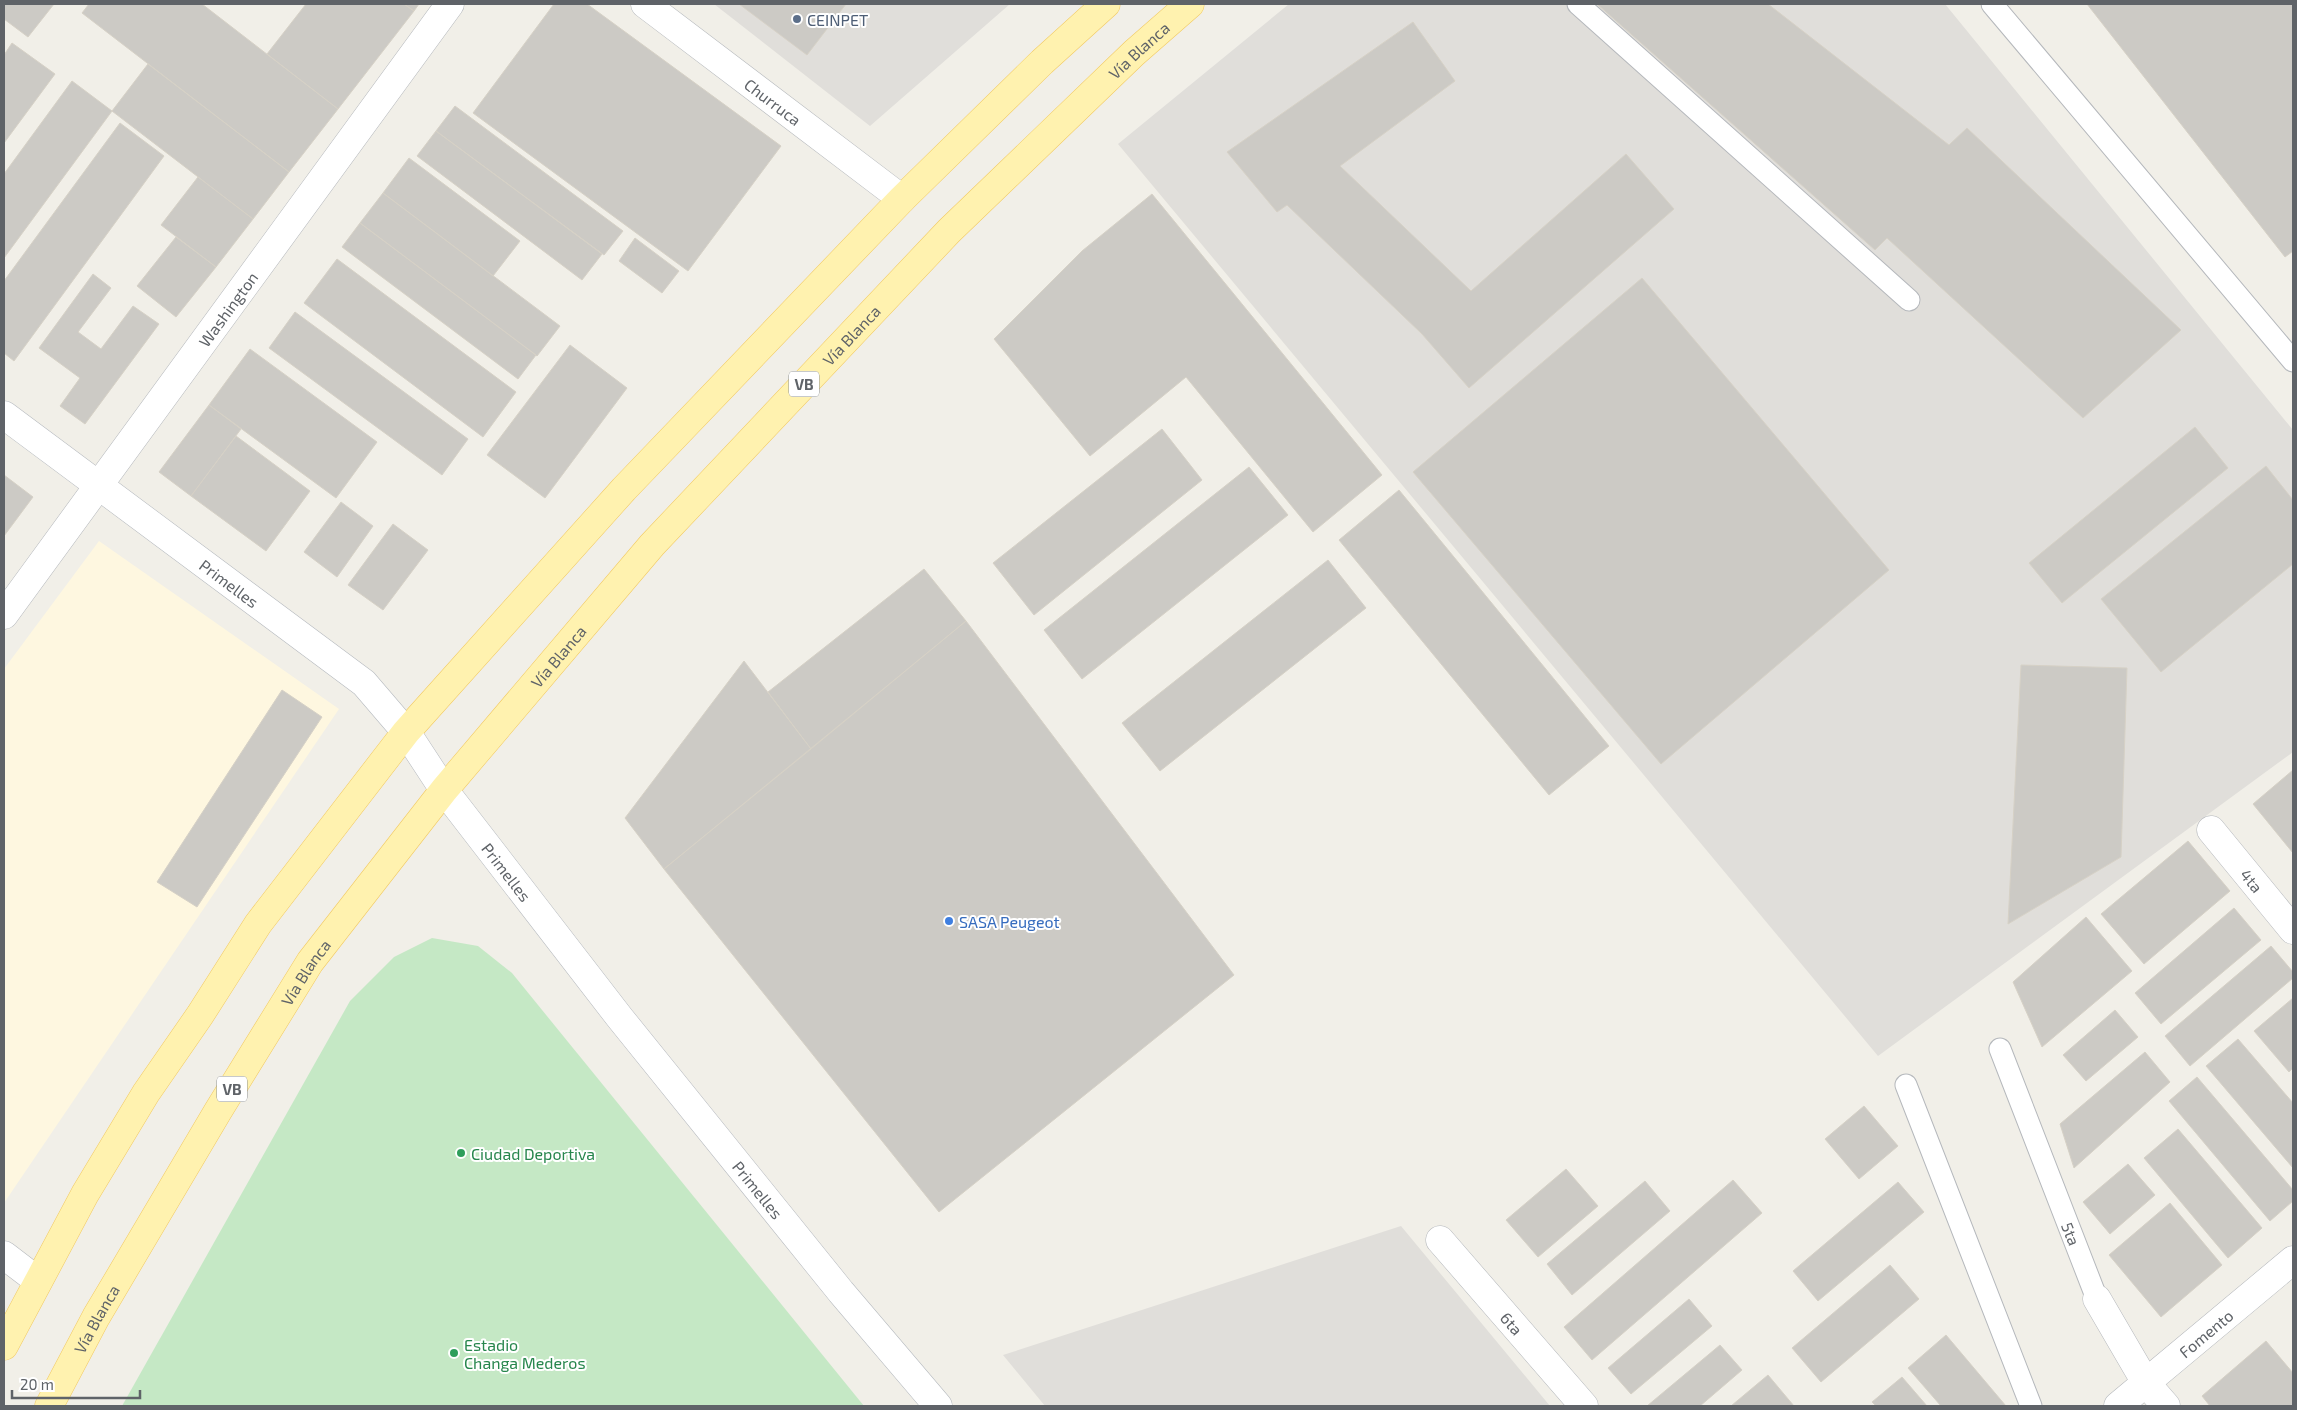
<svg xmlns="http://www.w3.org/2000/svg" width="2297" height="1410" font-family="'Exo 2',sans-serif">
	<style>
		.commercial { fill: #fef7e0 }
		.industrial { fill: #e0deda }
		.green { fill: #c5e8c5 }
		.building { fill: #cccac5; stroke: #d6d1c6 }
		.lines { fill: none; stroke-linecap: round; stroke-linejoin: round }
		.lane-casing { stroke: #b5b8bc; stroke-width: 23 }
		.street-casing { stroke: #b5b8bc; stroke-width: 29 }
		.secondary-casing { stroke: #b6babf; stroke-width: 29 }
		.primary-casing { stroke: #f2c960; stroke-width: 29 }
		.lane { stroke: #fff; stroke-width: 21 }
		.street { stroke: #fff; stroke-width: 28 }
		.secondary { stroke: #fff; stroke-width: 28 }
		.primary { stroke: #fff2af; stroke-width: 28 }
		.service-dot { fill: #5c6f8a; stroke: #fff; stroke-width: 2 }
		.shop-dot { fill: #3f7fe0; stroke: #fff; stroke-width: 2 }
		.leisure-dot { fill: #2e9e5b; stroke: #fff; stroke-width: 2 }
		.labels { text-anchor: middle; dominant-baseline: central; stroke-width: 4; stroke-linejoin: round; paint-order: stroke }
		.shield { fill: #fff; stroke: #8f9295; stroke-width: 1 }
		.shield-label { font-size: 15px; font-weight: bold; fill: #5f6368 }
		.service-label { font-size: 16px; fill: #4e5e75; stroke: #fff; text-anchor: start }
		.street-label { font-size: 16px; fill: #5f6368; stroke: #fff }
		.shop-label { font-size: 16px; fill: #366cbe; stroke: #fff; text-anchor: start }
		.leisure-label { font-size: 16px; fill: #27864d; stroke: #fff; text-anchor: start }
	</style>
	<rect width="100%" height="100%" fill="#f1efe8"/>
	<!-- commercial -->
	<path class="commercial" d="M99,541L339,709L4,1203V669Z"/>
	<!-- industrial -->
	<path class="industrial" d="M714,4H1010L870,126Z
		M1289,4H1945L2293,430V752L1878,1056L1118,144Z
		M1401,1226L1550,1406H1045L1003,1355Z"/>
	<!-- green -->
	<path class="green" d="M432,938L478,946L512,973L864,1406H122L350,1001L394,957Z"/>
	<!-- building -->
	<path class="building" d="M4,4H54L28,37L4,19Z
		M89,4H202L338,109L289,172L82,13Z
		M306,4H404L414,11L338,109L267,54Z
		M404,4H419L414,11Z
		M554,4H587L781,146L688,271L473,113Z
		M739,4H846L807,55Z
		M1597,4H1768L1949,145L1967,128L2181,330L2083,418L1887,238L1875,250Z
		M2087,4H2293V251L2285,257Z
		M1413,22L1455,81L1340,166L1471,291L1626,154L1674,209L1469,388L1422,334L1287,205L1277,212L1227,152Z
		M12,43L55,74L4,143V55Z
		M148,64L289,172L253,219L112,111Z
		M72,81L112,111L4,258V174Z
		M455,106L623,231L604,255L436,131Z
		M120,123L164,156L14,361L4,353V281Z
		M436,131L602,254L582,280L417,156Z
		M409,158L520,241L493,276L383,193Z
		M198,177L253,219L216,267L161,225Z
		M383,193L560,326L537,356L360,223Z
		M1152,194L1382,475L1313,532L1186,377L1090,456L994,339L1082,251Z
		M360,223L536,355L518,379L342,247Z
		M176,237L216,267L176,317L137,286Z
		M635,238L679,271L662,293L619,261Z
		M337,259L516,392L483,437L304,303Z
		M93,274L111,288L78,332L101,349L133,306L159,324L85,424L60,406L80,378L39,348Z
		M1642,278L1889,570L1661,764L1413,472Z
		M295,312L468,439L442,475L269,348Z
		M570,345L627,388L545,498L487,455Z
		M250,349L377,442L336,498L209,405Z
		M209,405L241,429L191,496L159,472Z
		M2195,427L2228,468L2062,603L2029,563Z
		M1162,429L1202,480L1034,615L993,563Z
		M236,436L310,491L266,551L191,496Z
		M2266,466L2293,500V564L2161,672L2101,599Z
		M1249,467L1288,515L1082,679L1044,630Z
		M4,475L33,497L4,536Z
		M1399,490L1609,746L1549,795L1339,540Z
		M341,502L373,526L337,577L304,552Z
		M393,524L428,550L383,610L348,585Z
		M1328,560L1366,608L1160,771L1122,723Z
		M924,569L966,621L811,749L768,692Z
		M966,621L1234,975L939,1212L664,869Z
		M744,661L811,749L664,869L625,818Z
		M2021,665L2127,668L2121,857L2008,924Z
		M282,690L322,717L197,907L157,882Z
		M2293,770V853L2253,804Z
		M2188,841L2230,891L2144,964L2101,914Z
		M2234,908L2261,940L2161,1024L2135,993Z
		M2086,917L2132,971L2042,1047L2013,982Z
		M2271,946L2293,972V978L2190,1066L2165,1036Z
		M2293,998V1068L2289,1072L2254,1031Z
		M2115,1010L2138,1037L2086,1081L2063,1055Z
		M2238,1039L2293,1103V1168L2206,1066Z
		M2145,1052L2170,1082L2074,1168L2060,1124Z
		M2197,1077L2293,1190V1201L2270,1221L2169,1101Z
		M1864,1106L1898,1146L1859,1179L1825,1139Z
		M2178,1129L2262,1228L2228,1258L2144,1158Z
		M2128,1164L2155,1195L2110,1234L2083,1202Z
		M1566,1169L1598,1206L1538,1257L1506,1220Z
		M1733,1180L1762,1213L1592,1360L1564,1327Z
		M1645,1181L1670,1211L1572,1295L1547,1264Z
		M1898,1182L1924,1212L1818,1301L1793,1271Z
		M2170,1203L2222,1265L2161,1317L2109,1255Z
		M1890,1265L1919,1299L1821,1382L1792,1348Z
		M1689,1299L1712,1326L1631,1394L1608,1368Z
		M1946,1335L2006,1406H1941L1908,1368Z
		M2266,1341L2293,1373V1406H2210L2202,1396Z
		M1720,1345L1742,1370L1700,1406H1647Z
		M1768,1375L1794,1406H1731Z
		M1902,1377L1927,1406H1876L1872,1402Z"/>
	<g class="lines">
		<!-- lane casing -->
		<g class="lane-casing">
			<g id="lane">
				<path d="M1578,4L1909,300"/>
				<path d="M1992,4L2293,361"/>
				<path id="s1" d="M2000,1049L2097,1299"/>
				<path d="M1906,1085L2031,1406"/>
			</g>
		</g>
		<!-- street casing -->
		<g class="street-casing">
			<g id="street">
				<path id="s2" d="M645,4L902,199"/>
				<path id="s3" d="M4,615L450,4"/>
				<path id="s4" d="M2211,830L2293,930"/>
				<path id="s5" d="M1440,1240L1584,1406"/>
				<path d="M4,1255L38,1281"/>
				<path d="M2097,1299L2146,1383L2166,1406"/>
				<path id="s6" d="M2118,1406L2293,1260"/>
			</g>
		</g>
		<!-- secondary casing -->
		<g class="secondary-casing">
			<g id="secondary">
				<path id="s7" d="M4,415L364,683L406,732L444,790L620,1018L841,1292L938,1406"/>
			</g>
		</g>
		<!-- primary casing -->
		<g class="primary-casing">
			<g id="primary">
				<path d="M4,1346L85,1194L146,1093L200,1015L258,924L406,732L624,489L902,199L1042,62L1106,4"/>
				<path id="s8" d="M49,1406L96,1317L218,1111L310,962L444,790L652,545L949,231L1134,53L1190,4"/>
			</g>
		</g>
		<!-- lane -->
		<use href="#lane" class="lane"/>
		<!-- street -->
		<use href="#street" class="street"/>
		<!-- secondary -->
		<use href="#secondary" class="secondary"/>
		<!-- primary -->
		<use href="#primary" class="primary"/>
	</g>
	<!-- markers -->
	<circle class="service-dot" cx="797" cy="19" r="5"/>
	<circle class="shop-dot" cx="949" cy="921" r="5"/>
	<g class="leisure-dot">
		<circle cx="461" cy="1153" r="5"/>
		<circle cx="454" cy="1353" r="5"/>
	</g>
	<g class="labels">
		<!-- shield labels -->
		<g class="shield">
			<rect x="789" y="371.5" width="30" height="25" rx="4"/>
			<rect x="217" y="1076.5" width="30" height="25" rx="4"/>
		</g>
		<g class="shield-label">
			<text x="804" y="384">VB</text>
			<text x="232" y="1089">VB</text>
		</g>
		<!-- service labels -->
		<g class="service-label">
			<text x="807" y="19">CEINPET</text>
		</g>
		<!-- street labels -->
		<g class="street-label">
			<text stroke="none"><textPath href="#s8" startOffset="1749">Vía Blanca</textPath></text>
			<text stroke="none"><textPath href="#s2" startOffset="161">Churruca</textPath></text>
			<text stroke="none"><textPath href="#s3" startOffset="379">Washington</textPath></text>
			<text stroke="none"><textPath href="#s8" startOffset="1344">Vía Blanca</textPath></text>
			<text stroke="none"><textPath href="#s7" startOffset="281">Primelles</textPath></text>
			<text stroke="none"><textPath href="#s8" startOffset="909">Vía Blanca</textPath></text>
			<text stroke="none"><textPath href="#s7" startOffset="686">Primelles</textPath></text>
			<text stroke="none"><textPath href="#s4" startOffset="65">4ta</textPath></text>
			<text stroke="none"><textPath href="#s8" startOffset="504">Vía Blanca</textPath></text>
			<text stroke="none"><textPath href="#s7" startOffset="1091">Primelles</textPath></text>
			<text stroke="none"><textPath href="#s1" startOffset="198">5ta</textPath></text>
			<text stroke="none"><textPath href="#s8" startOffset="99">Vía Blanca</textPath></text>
			<text stroke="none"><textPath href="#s5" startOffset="110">6ta</textPath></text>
			<text stroke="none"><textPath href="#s6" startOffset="114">Fomento</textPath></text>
		</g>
		<!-- shop labels -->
		<g class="shop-label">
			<text x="959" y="921">SASA Peugeot</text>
		</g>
		<!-- leisure labels -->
		<g class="leisure-label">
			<text x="471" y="1153">Ciudad Deportiva</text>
			<text x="464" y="1344">Estadio<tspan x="464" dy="18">Changa Mederos</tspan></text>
		</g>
	</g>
	<!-- border -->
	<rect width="2297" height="1410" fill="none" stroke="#5f6368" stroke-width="10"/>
	<!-- scale -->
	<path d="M12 1390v8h128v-8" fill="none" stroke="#5f6368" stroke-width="2.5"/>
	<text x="20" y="1390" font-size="15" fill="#5f6368" stroke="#ffffff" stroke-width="4" paint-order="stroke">20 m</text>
</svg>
